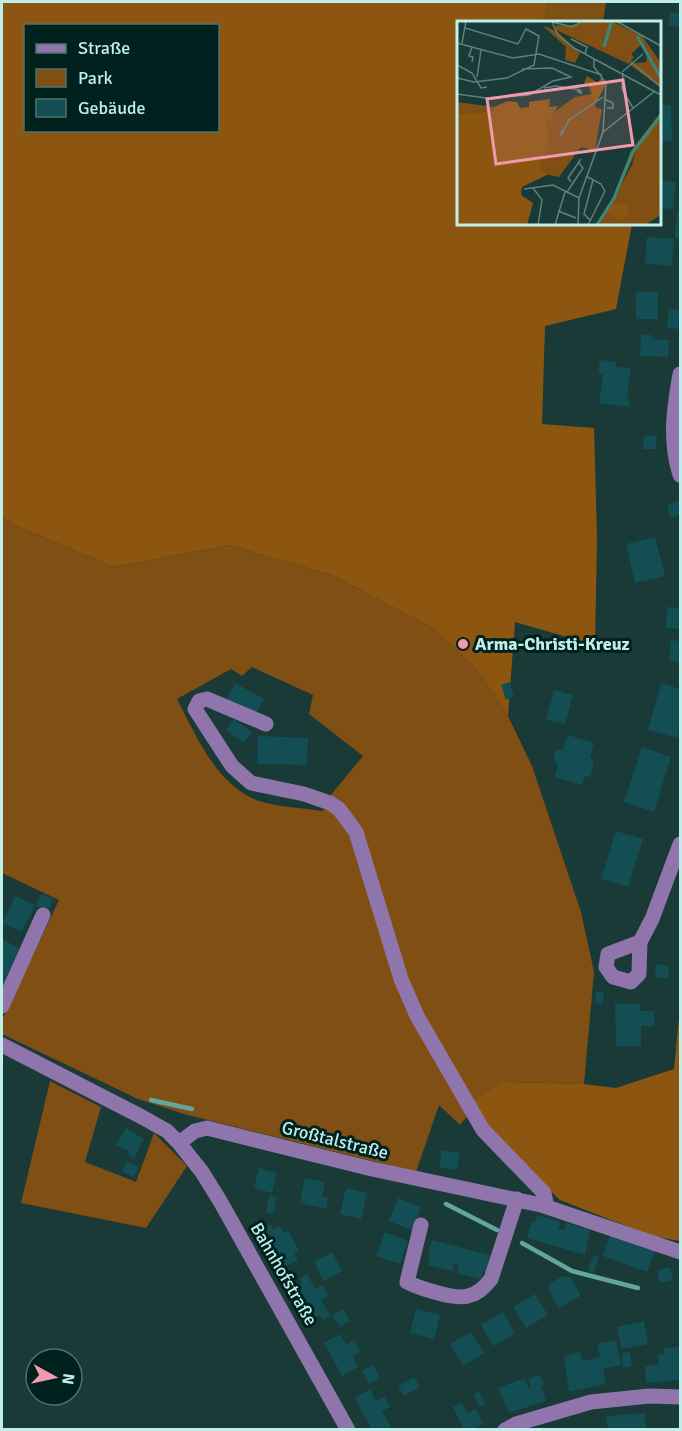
<svg xmlns="http://www.w3.org/2000/svg" width="682" height="1431" font-family="Signika,sans-serif">
	<style>
		.green { fill: #7f4f14; fill-rule: evenodd }
		.forest { fill: #8c5611; fill-rule: evenodd }
		.lines { fill: none; stroke-linecap: round; stroke-linejoin: round }
		.stream { stroke: #61a79f; stroke-width: 4.5 }
		.building { fill: #124e54 }
		.minor { stroke: #8f75ab; stroke-width: 15 }
		.poi-dot { fill: #f29aad; stroke: #00211e; stroke-width: 2 }
		.labels { text-anchor: middle; dominant-baseline: central; stroke-width: 6; stroke-linejoin: round; paint-order: stroke }
		.poi-label { font-size: 18px; font-weight: bold; fill: #c0efe9; stroke: #00211e; text-anchor: start }
		.street-label { font-size: 18px; fill: #c0efe9; stroke: #00211e }
		.inset-river { fill: none; stroke: #38887f; stroke-width: 3 }
		.inset-road { fill: none; stroke: #5c827e; stroke-width: 1.5 }
		.view { fill: #f29aad; fill-opacity: 0.15; stroke: #f29aad; stroke-width: 3 }
		.inset-edge { fill: none; stroke: #c0efe9; stroke-width: 3 }
	</style>
	<rect width="100%" height="100%" fill="#193a36"/>
	<!-- green -->
	<path class="green" d="M548,2H606L603,22H543Z
		M2,517L16,526L115,567L229,545L332,575L433,628L477,669L508,716L532,766L581,912L594,972L584,1084L504,1082L469,1114L460,1125L439,1105L416,1172L184,1114L138,1099L2,1034V1020L59,900L2,873ZM252,667L313,695L309,714L363,756L330,796L323,811C304,808 277,807 259,801C216,785 197,737 177,699L231,669L242,676Z
		M50,1081L101,1107L85,1162L136,1182L154,1133L187,1166L146,1228L21,1203Z"/>
	<!-- forest -->
	<path class="forest" d="M2,2H548L543,22H458V224H632L616,309L545,326L542,424L594,428L597,539L595,645L515,622L508,716L477,669L433,628L332,575L229,545L115,567L16,526L2,517ZM26,26H218V130H26Z
		M680,1008V1241L652,1236L560,1200L488,1131L471,1103L504,1082L583,1084L616,1088L674,1069Z"/>
	<g class="lines">
		<!-- stream -->
		<path class="stream" d="M151,1100L192,1109
			M446,1204L497,1230
			M522,1243L572,1271L638,1288"/>
	</g>
	<!-- building -->
	<path class="building" d="M670,12L680,13V27L668,25Z
		M660,105H671L672,141L660,142Z
		M660,181L676,182L673,209L660,208Z
		M677,211H680V239L675,238Z
		M647,237L674,239L672,266L645,263Z
		M636,292H658V319H636Z
		M669,309L680,310L678,329L667,328Z
		M641,335H652V339L669,340L668,357L640,356Z
		M600,360L616,362V367L631,368L627,398H629V407L599,403L603,375L598,373Z
		M644,436H657L656,449H643Z
		M679,501L680,515L671,518L667,505Z
		M655,537L665,576L635,583L626,544Z
		M667,607L680,608V629L666,628Z
		M671,640L680,641V662L669,661Z
		M510,682L514,697L506,700L501,685Z
		M235,683L264,699L254,718L225,703Z
		M661,683L680,689V727L677,738L648,730Z
		M554,690L573,695L565,724L546,720Z
		M234,719L252,732L244,743L226,730Z
		M568,735L594,743L590,757L594,762L590,777L585,776L582,785L555,777L558,765L554,760V754L557,749L563,750Z
		M258,736L308,738L307,765L257,764Z
		M642,747L671,757L654,812L624,802Z
		M616,831L643,839L628,887L601,879Z
		M41,894L53,899L48,912L36,906Z
		M15,896L35,905L22,932L2,923Z
		M2,939L19,948L4,984L2,983Z
		M656,964L669,966L668,978L655,977Z
		M596,992L604,993L603,1004L595,1003Z
		M615,1004H641L640,1011H654V1026H641V1046H616Z
		M126,1128L144,1139L134,1158L128,1155L130,1152L116,1145Z
		M442,1150L460,1153L457,1170L439,1167Z
		M126,1161L139,1167L134,1177L122,1172Z
		M259,1168L277,1173L272,1193L254,1188Z
		M305,1178L325,1182L322,1197L328,1198L326,1209L300,1203Z
		M346,1188L367,1193L361,1219L340,1214Z
		M269,1196L277,1197L273,1214L266,1212Z
		M398,1198L421,1207L412,1230L389,1221Z
		M537,1215L560,1222L558,1229L564,1230L566,1223L590,1230L585,1255L527,1238L532,1221L535,1222Z
		M270,1224L273,1229L280,1225L284,1233L288,1230L299,1251L294,1253L298,1260L281,1269L260,1229Z
		M385,1232L408,1241L400,1264L376,1256Z
		M610,1235L655,1251L647,1272L603,1256Z
		M432,1240L490,1255L486,1272L483,1271L481,1279L457,1273L459,1265L454,1264L452,1271L428,1265L430,1257H428Z
		M332,1252L342,1271L324,1281L314,1262Z
		M593,1255L599,1257L593,1273L588,1271Z
		M670,1267L673,1280L660,1283L657,1270Z
		M307,1274L315,1289L323,1285L329,1296L321,1300L330,1316L323,1320L320,1315L312,1320L294,1286L302,1282L300,1278Z
		M563,1276L570,1277L580,1294V1296L561,1307H558L548,1289L549,1284Z
		M535,1294L548,1315L526,1328L513,1307Z
		M343,1309L350,1321L340,1327L332,1315Z
		M416,1309L440,1315L434,1339L410,1333Z
		M503,1312L515,1334L493,1346L481,1325Z
		M644,1321L648,1344L622,1349L617,1327Z
		M471,1332L484,1353L463,1366L450,1344Z
		M340,1334L346,1345L354,1340L360,1352L352,1356L358,1367L342,1376L324,1343Z
		M616,1340L621,1365L603,1369L606,1384L569,1392L564,1356L580,1352L582,1361L600,1357L597,1344Z
		M680,1347V1380L646,1383L645,1366L658,1365V1354H664L663,1348Z
		M630,1352L632,1367L623,1368L621,1353Z
		M373,1365L380,1378L369,1384L362,1371Z
		M540,1375L544,1385L541,1386L546,1401L509,1413L498,1388L525,1378L528,1388L531,1387L528,1379Z
		M414,1377L420,1387L404,1396L398,1386Z
		M370,1389L376,1401L385,1397L390,1407L382,1411L391,1427L387,1430H383L382,1427L372,1430L355,1398Z
		M479,1391L485,1404L479,1407L473,1394Z
		M462,1403L467,1413L476,1409L483,1424L473,1430H464L453,1407Z
		M645,1413L646,1430H608L606,1416Z"/>
	<g class="lines">
		<!-- minor -->
		<path class="minor" d="M680,374C674,408 669,440 680,475
			M266,724L207,699L199,701L195,709L232,766L251,783L304,794L330,803L339,809L356,832L401,979L417,1016L483,1130L544,1193L547,1207
			M640,942L608,954L606,967L613,977L631,982L639,974L640,942L652,919L680,844
			M2,1006L43,915
			M2,1045L142,1117L167,1131L179,1143L202,1172L220,1201L348,1430
			M179,1143L195,1131L207,1128L372,1169L541,1205L680,1252
			M421,1225L407,1282C419,1288 455,1300 468,1296C478,1294 485,1287 491,1279L517,1199
			M505,1430L516,1424L591,1402L649,1396L680,1397"/>
	</g>
	<!-- markers -->
	<circle class="poi-dot" cx="463" cy="644" r="6"/>
	<g class="labels">
		<!-- poi labels -->
		<g class="poi-label">
			<text x="475" y="644">Arma-Christi-Kreuz</text>
		</g>
		<!-- street labels -->
		<g class="street-label">
			<text transform="translate(335 1140) rotate(14)">Großtalstraße</text>
			<text transform="translate(284 1274) rotate(60)">Bahnhofstraße</text>
		</g>
	</g>
	<!-- overview -->
	<g transform="translate(457 21)">
		<rect width="204" height="204" fill="#193a36"/>
		<path d="M127,0H154L185,15L204,42V67L172,43L189,41L190,33L184,24L174,33L177,36L172,43L99,9V4L111,5ZM85,4L101,11L123,32L118,42L108,39L109,26ZM135,73L139,87L145,88L138,130L124,126L102,156L87,153L83,147L92,125L88,114L93,94L118,76ZM0,81L37,86L36,92L0,93ZM204,95V194L188,204H142L175,144L178,132Z" fill="#7f4f14"/>
		<path d="M130,55L141,62L145,55L148,65L138,84L132,65H126ZM93,78L92,86L101,85L90,104L92,125L83,147L90,154L65,166L64,174L76,182L70,204H0V93L36,91L37,86L51,80L60,81L63,87L72,86V81ZM204,91L200,104L178,132L159,175L174,130ZM157,176L150,191L156,183H170L171,194L164,201L151,192L138,204Z" fill="#8c5611"/>
		<path class="inset-river" d="M180,15L204,57M147,26L154,2M140,204L157,177L175,132L204,94"/>
		<path class="inset-road" d="M159,0L204,25M95,1L101,14L117,27L204,74M95,1L116,6L125,0M8,7L61,23M114,18L130,26L128,33M0,22L56,37L82,33L145,54M5,22L9,0M15,41L16,36L12,35L15,26M174,41L204,66M0,44L15,52L24,67L30,66M165,51L186,33M166,52L165,68L176,87M20,56L24,29M0,57L17,61L50,57L77,44L82,15L69,8L61,23M87,67L99,65L123,69L124,72L120,70M0,73L29,77L72,74L96,60L114,56L95,47L65,48M147,78L156,82V87H150M105,108L104,115L112,99L146,76M146,111L198,70M129,155L144,163L148,170M114,161L111,157L124,138M76,167L85,179L81,204M67,168L96,164L122,177M110,171L126,147L122,142M101,190L119,197M134,200L127,193L136,159M98,204L108,171M121,204L122,177L146,111L149,62L137,46V38M131,204L148,170"/>
		<path class="view" d="M166,59L176,124L39,143L30,78Z"/>
		<rect width="204" height="204" class="inset-edge"/>
	</g>
	<!-- border -->
	<rect width="682" height="1431" fill="none" stroke="#c0efe9" stroke-width="6"/>
	<!-- legend -->
	<rect x="24" y="24" width="195" height="108" fill="#00211e" stroke="#4d736f" stroke-width="1.5"/>
	<rect x="36" y="44" width="30" height="9" fill="#8f75ab" stroke="#4d736f" stroke-width="1.5"/>
	<text x="78" y="54" font-size="18" fill="#c0efe9">Straße</text>
	<rect x="36" y="69" width="30" height="18" fill="#7f4f14" stroke="#4d736f" stroke-width="1.5"/>
	<text x="78" y="84" font-size="18" fill="#c0efe9">Park</text>
	<rect x="36" y="99" width="30" height="18" fill="#124e54" stroke="#4d736f" stroke-width="1.5"/>
	<text x="78" y="114" font-size="18" fill="#c0efe9">Gebäude</text>
	<!-- north arrow -->
	<g transform="translate(54 1377) rotate(98)"><circle r="28" fill="#00211e" stroke="#4d736f" stroke-width="1.5"/>
	<path d="M0-4.5L10 22L0 15L-10 22Z" fill="#f29aad"/>
	<text y="-9" font-size="16" font-weight="bold" text-anchor="middle" fill="#c0efe9">N</text>
	</g>
</svg>
